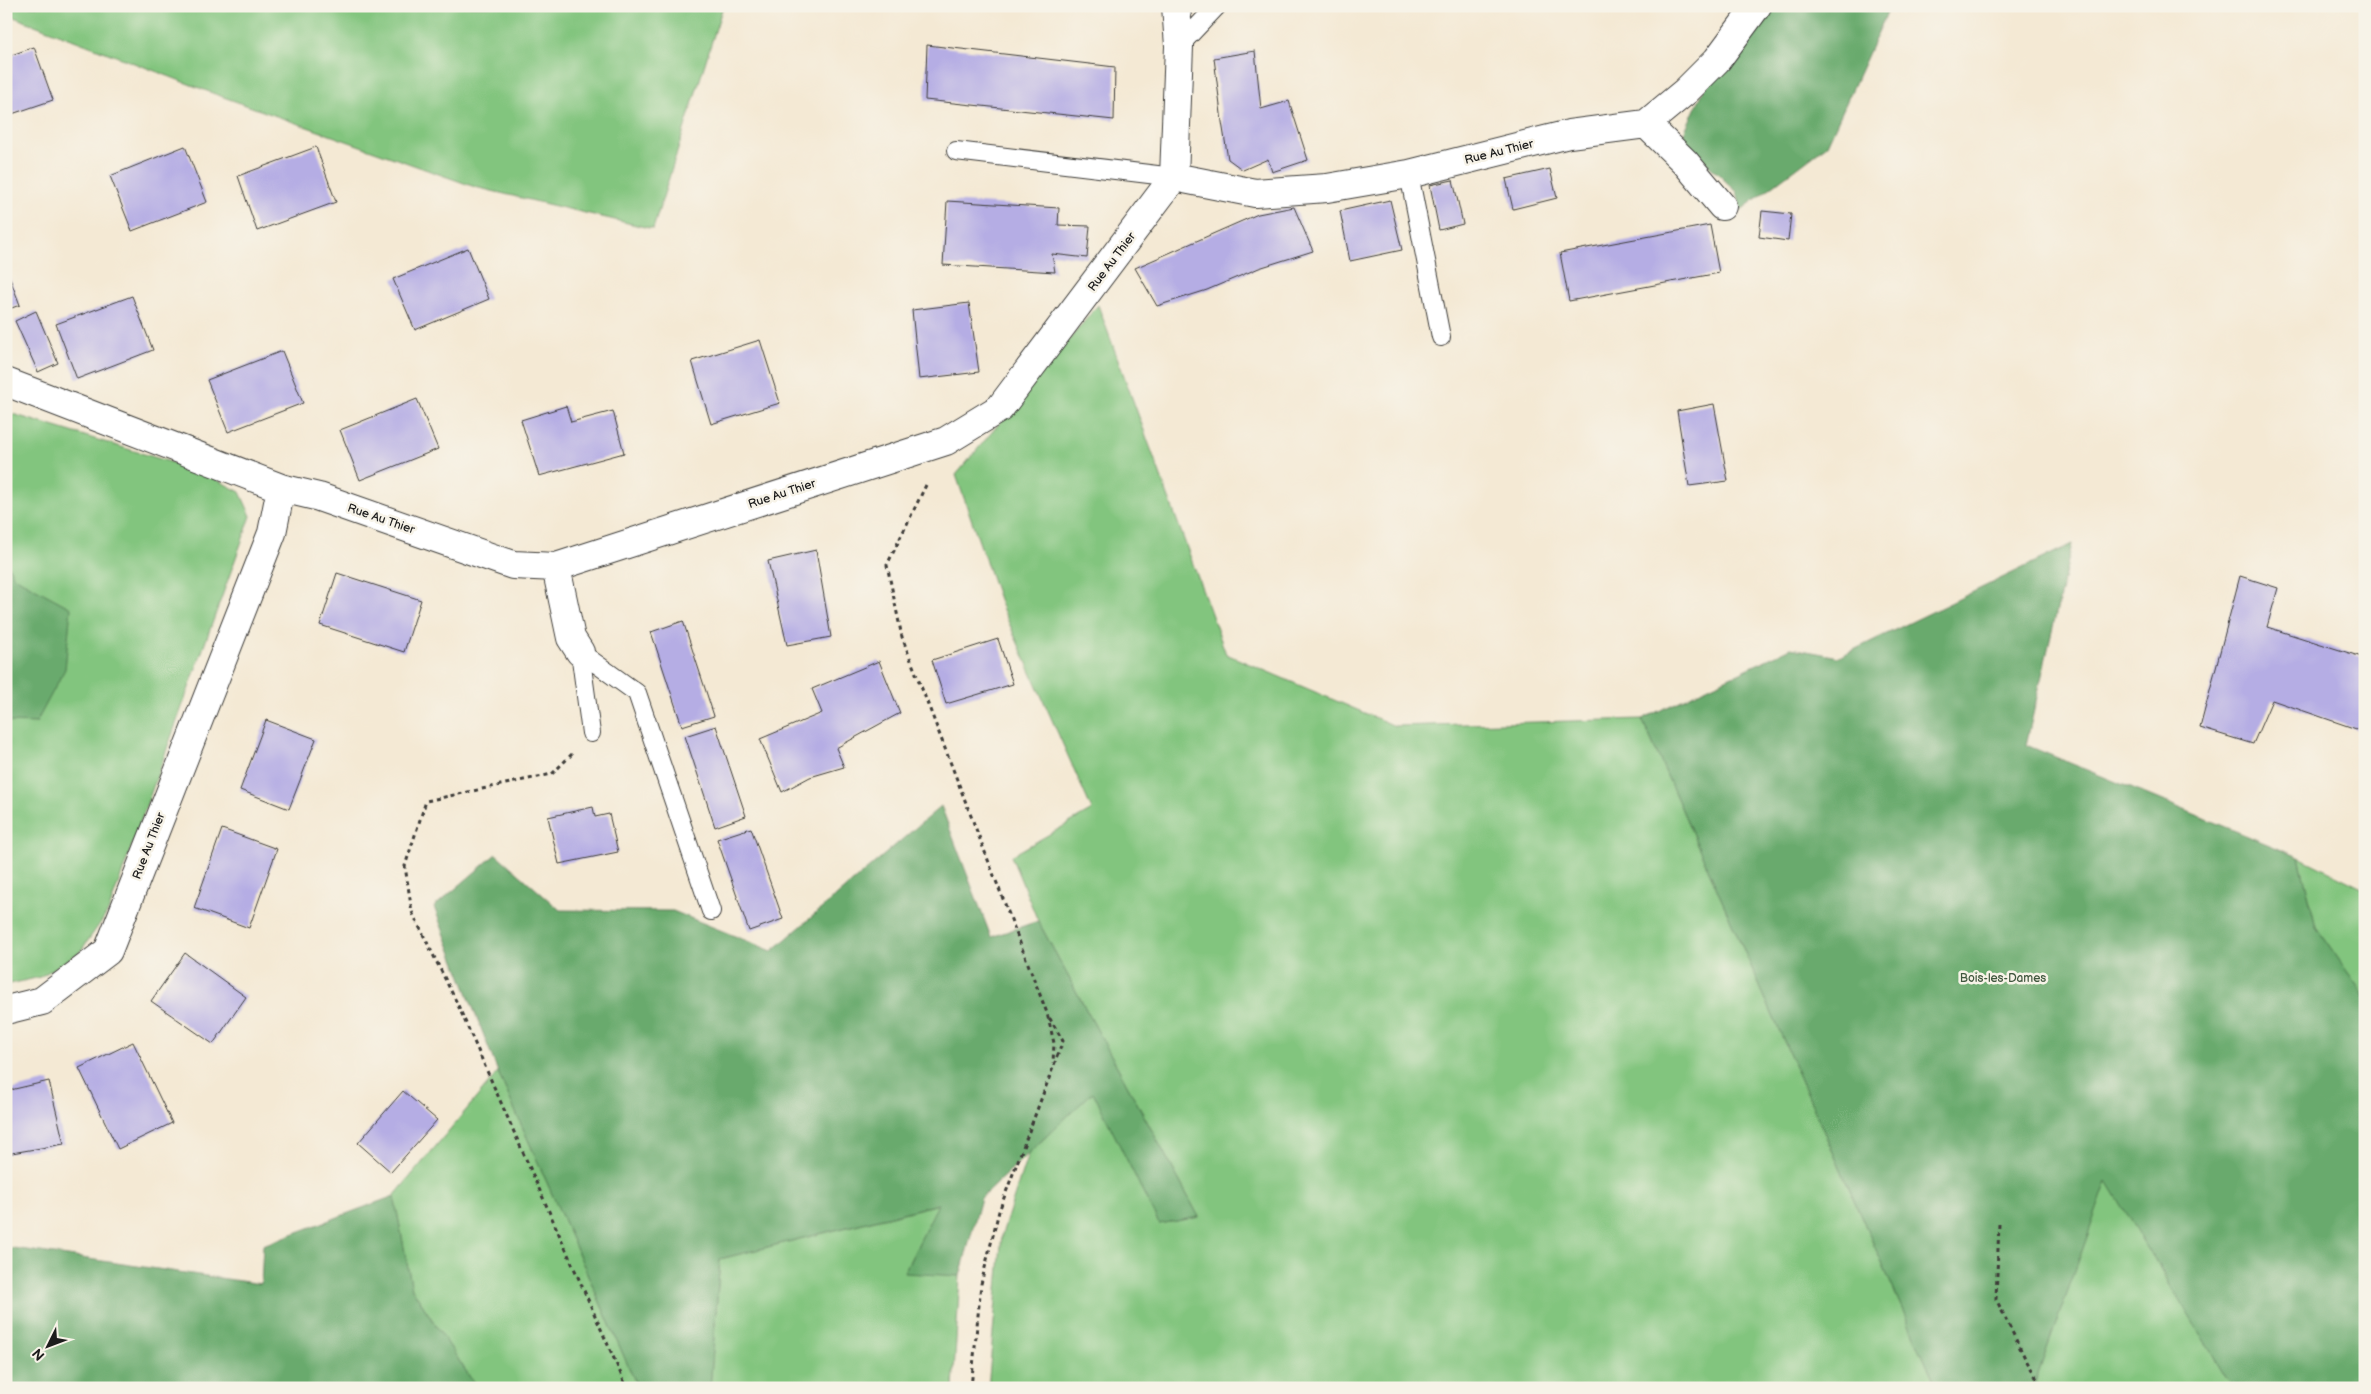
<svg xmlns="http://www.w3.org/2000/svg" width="2371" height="1394" font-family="'Balsamiq Sans',sans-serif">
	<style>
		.green { fill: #82c57e; stroke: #4f704d }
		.forest { fill: #69aa6d; stroke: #426344 }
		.building { fill: #b5ade4 }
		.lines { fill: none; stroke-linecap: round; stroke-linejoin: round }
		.service-casing { stroke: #3c3b38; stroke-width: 20 }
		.minor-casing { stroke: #3c3b38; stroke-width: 30 }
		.path { stroke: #3c3b38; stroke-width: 3; stroke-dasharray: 4 4; stroke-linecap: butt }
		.service { stroke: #fff; stroke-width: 18 }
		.minor { stroke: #fff; stroke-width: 28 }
		.labels { text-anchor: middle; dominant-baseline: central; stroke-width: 5; stroke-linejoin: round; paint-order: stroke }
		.street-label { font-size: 12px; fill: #1c1c1c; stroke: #f7f3e8 }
		.park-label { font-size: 12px; fill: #40573e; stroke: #f7f3e8 }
	</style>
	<rect width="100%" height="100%" fill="#f7f3e8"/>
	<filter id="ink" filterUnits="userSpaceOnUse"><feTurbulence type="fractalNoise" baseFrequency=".02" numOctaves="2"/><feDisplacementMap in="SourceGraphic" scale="10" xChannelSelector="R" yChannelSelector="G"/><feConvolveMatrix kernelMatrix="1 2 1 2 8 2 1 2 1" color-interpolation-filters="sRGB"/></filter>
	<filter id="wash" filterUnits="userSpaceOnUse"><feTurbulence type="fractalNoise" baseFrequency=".0096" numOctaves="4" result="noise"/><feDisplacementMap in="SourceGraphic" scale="20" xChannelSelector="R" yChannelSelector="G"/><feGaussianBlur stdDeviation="1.12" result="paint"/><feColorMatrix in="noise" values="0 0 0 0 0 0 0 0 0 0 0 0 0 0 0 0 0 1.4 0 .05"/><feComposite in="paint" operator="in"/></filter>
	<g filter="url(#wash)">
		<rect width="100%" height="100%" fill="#f4e9d4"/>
		<!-- green -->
		<path class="green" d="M6,6H723L653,229L475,187L215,94L6,14Z
			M1098,305L1226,654L1395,726L1642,719L1937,1388H988L1002,1234L1028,1154L1093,1091L1159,1224L1199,1217L1038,921L1011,856L1092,810L1001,605L956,475Z
			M6,412L200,471L240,492L251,516L108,912L80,952L40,977L6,985Z
			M2299,857L2362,888L2365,881V997L2316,927Z
			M498,1072L638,1388H477L412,1289L394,1196Z
			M2107,1180L2233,1388H2033Z
			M939,1204L904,1272L960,1276L953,1388H710L720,1259Z"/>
		<!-- forest -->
		<path class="forest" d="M1743,6H1890L1827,145L1741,210L1737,192L1681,139Z
			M2072,544L2026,745L2299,857L2316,927L2365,997V1388H2233L2107,1181L2033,1388H1937L1642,719L1791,648L1839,657Z
			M6,561L14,577L71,608L65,669L36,723L6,722Z
			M941,806L991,937L1038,921L1199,1217L1159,1224L1093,1092L981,1198L960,1276L904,1273L938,1204L720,1259L710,1388H638L498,1072L434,907L496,854L560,910L673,911L772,951Z
			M394,1196L412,1289L477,1388H6V1247L261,1284L263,1245Z"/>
		<g id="blocks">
			<!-- building -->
			<path class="building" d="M927,45L1115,67L1114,120L925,100Z
				M34,47L53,100L6,116V57Z
				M1255,51L1261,109L1289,101L1308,160L1272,172L1268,159L1243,170L1228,159L1222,122L1214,58Z
				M185,146L207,202L132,231L110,176Z
				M316,147L336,202L257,231L238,176Z
				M1550,169L1557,198L1513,209L1506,179Z
				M1453,180L1463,224L1439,230L1430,185Z
				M1390,200L1402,250L1350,261L1340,211Z
				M947,201L1059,208L1058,225L1090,226L1087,258L1052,254L1055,272L943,265Z
				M1294,207L1313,251L1259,268L1207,290L1157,306L1135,268L1258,214Z
				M1762,211L1791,214L1788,241L1759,237Z
				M1710,225L1719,273L1569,301L1560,253Z
				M468,248L489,299L415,330L393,279Z
				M6,268L20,305L6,310Z
				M132,296L153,350L77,379L56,324Z
				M969,303L979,372L919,379L912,310Z
				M36,311L58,363L38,372L15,321Z
				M760,340L780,403L711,424L692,361Z
				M282,351L303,403L228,432L207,380Z
				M417,399L438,449L360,480L340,430Z
				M1714,404L1728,481L1689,486L1677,411Z
				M566,406L571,422L613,411L624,453L539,476L521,420Z
				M816,550L831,637L787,645L768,561Z
				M337,573L421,600L404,652L320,625Z
				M2240,576L2278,588L2267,627L2365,658V732L2272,700L2253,744L2200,728Z
				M683,621L714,716L682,726L651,632Z
				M998,639L1013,684L946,704L932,660Z
				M879,661L900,713L836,748L844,767L810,777L782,792L760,739L822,713L812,689Z
				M266,720L316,739L289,809L240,790Z
				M716,726L746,816L715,827L685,736Z
				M593,807L595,817L609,814L618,852L559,864L548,817Z
				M751,828L783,919L749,931L717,839Z
				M222,829L277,849L249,928L194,908Z
				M185,953L246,997L213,1044L151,1001Z
				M133,1042L172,1123L118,1149L79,1068Z
				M49,1081L64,1144L6,1154V1091Z
				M403,1091L437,1120L391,1172L358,1143Z"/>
		</g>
	</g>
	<g filter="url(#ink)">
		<use href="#blocks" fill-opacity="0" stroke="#3c3b38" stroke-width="1"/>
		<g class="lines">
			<!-- service casing -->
			<g class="service-casing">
				<path id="service" d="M1179,46L1217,6
					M956,151L1174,177
					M1409,174L1441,337
					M580,652L637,693L711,911
					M580,652L591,733"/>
			</g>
			<!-- minor casing -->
			<g class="minor-casing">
				<path id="minor" d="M1646,124L1685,162L1722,206
					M1174,177L1255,193L1327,188L1409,174L1569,134L1646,124L1686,91L1717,60L1757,6
					M6,382L281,488L319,497L513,565L556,567L946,441L1000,408L1174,177L1179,46L1176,6
					M556,567L571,638L580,652
					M6,1010L42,1001L108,951L272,533L281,488"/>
			</g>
			<!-- path -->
			<path class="path" d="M926,485L887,565L902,637L1047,1013L1054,1043L1053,1063
				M572,754L552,774L426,801L405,866L412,912L457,1003L627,1388
				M1999,1224L1996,1299L2026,1360L2043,1388
				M971,1388L981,1284L999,1211L1063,1041L1049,1017"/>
			<!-- service -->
			<use href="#service" class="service"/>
			<!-- minor -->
			<use href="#minor" class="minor"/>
		</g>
	</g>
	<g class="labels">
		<!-- street labels -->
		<g class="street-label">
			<text transform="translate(1499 152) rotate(-14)">Rue Au Thier</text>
			<text transform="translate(1112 262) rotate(-53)">Rue Au Thier</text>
			<text transform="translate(782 494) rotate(-18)">Rue Au Thier</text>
			<text transform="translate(381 519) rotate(19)">Rue Au Thier</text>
			<text transform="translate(149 846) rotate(-69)">Rue Au Thier</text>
		</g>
		<!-- park labels -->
		<g class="park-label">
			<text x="2003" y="978">Bois-les-Dames</text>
		</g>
	</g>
	<!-- margin -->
	<rect width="2371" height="1394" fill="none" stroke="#f7f3e8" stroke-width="25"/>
	<!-- north arrow -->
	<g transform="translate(48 1346) rotate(228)" stroke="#f7f3e8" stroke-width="4" paint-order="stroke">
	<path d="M0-4L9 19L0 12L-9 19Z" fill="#1c1c1c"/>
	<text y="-8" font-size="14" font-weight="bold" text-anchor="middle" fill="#1c1c1c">N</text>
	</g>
</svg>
